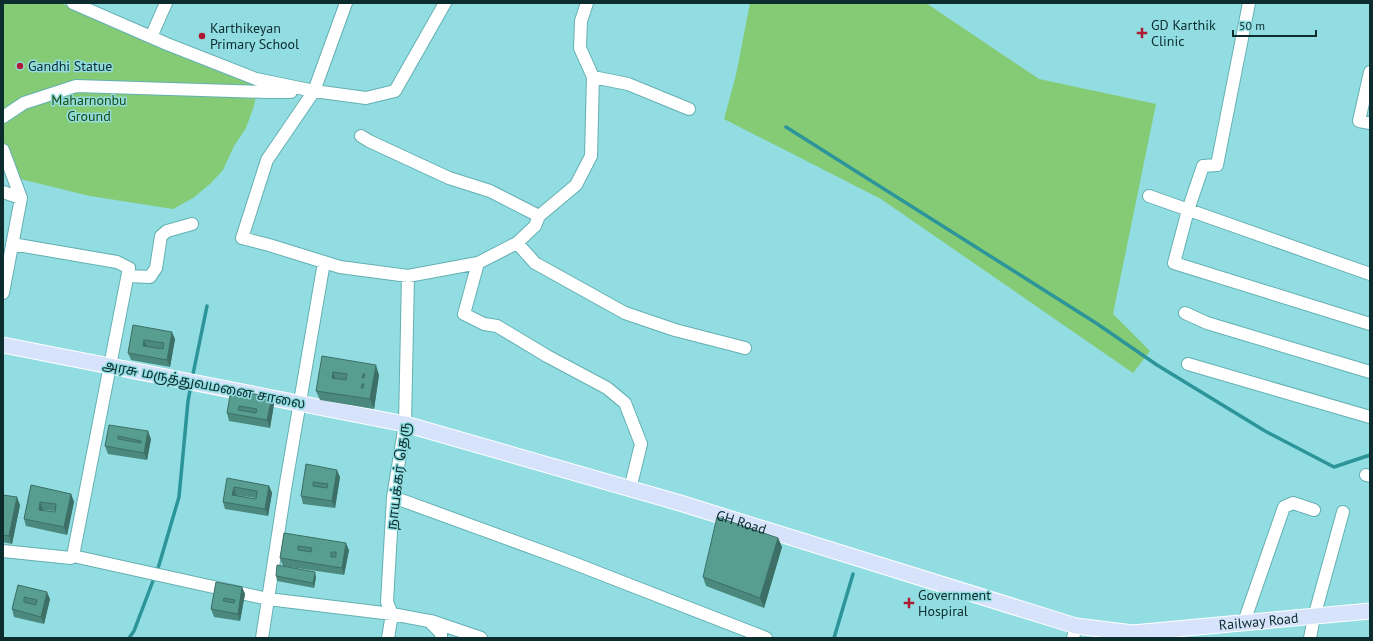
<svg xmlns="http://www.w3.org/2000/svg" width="1373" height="641" font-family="'PT Sans','Noto Sans Tamil',sans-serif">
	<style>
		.green { fill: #85cb75 }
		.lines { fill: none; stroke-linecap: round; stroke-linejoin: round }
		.stream { stroke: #2c959a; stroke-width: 3.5 }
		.minor-casing { stroke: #64b0b3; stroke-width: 14 }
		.major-casing { stroke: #fff; stroke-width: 17 }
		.minor { stroke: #fff; stroke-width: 12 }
		.major { stroke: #d6e3fa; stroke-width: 15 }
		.wall { fill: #4b887d; fill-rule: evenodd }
		.shaded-wall { fill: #3d6f66 }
		.building { fill: #579e91; stroke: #3d6f66; fill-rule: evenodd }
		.poi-dot { fill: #ae1a32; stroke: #91dde1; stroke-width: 1.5 }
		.labels { text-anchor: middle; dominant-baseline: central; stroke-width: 3; stroke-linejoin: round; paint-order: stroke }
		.poi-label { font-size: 14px; fill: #0c2c2e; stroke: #91dde1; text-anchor: start }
		.park-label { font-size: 14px; fill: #1a4a0d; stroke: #91dde1 }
		.street-label { font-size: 14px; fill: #0c2c2e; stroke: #91dde1 }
	</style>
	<rect width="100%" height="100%" fill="#91dde1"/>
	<!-- green -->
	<path class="green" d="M3,3H60L100,19L222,73L258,85L254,106L246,128L234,146L223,170L211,183L193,198L173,209L90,196L12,177L3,170Z
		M750,3H926L1039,79L1156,104L1113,314L1150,351L1133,373L881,199L724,119L736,75Z"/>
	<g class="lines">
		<!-- stream -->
		<path class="stream" d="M786,127L1096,323L1157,365L1265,431L1334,467L1370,455
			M192,379L207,306
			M129,638L134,631L159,565L179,497L188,401L191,385
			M834,638L853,574"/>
		<!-- minor casing -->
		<g class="minor-casing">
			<path id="minor" d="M73,3L167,44L256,79L314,91L346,3
				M445,3L395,91L366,98L314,91L267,160L242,238L269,245L340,267L408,276L478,263L464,314L484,324L497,326L547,356L607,388L625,403L641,444L630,489
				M1249,3L1217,165L1203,166L1188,210L1174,263L1370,324
				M151,37L166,3
				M1370,72L1359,121L1370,123
				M593,77L628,84L689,109
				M3,117L24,103L76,86L267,92H291
				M361,136L369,141L449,178L490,191L539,216
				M3,150L21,198L3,293
				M3,192L21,198
				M1149,196L1370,274
				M517,243L535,263L625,313L675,330L745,348
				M478,263L517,243L535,226L539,216L576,185L591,156L593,77L580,48L581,21L587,3
				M128,276L150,277L156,268L161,236L167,231L192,224
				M408,276L405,424L393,497L387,602L392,614L429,621L441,633V638
				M1185,313L1207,323L1370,372
				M1188,364L1370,417
				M1366,475L1370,476
				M393,497L563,559L766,638
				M3,551L71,558L73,556L129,268L117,262L12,244
				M73,556L268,599L392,614L388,638
				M431,621L481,638
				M1244,622L1284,507L1293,503L1314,510
				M262,638L286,483L324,262
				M1073,638L1076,626
				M1310,638L1314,617L1343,512"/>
		</g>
		<!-- major casing -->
		<g class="major-casing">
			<g id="major">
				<path id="s1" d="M3,345L405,424L680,503L1076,626L1133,633L1370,611"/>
			</g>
		</g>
		<!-- minor -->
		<use href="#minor" class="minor"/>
		<!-- major -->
		<use href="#major" class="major"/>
	</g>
	<!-- wall -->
	<path class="wall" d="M133,325L175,339L170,367L131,360L128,353Z
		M322,356L379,375L374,409L320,400L316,391Z
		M231,390L272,397L274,404L270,428L229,421L227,413Z
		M109,425L151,439L147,460L108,454L105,446Z
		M306,464L340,477L335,508L303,504L301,496Z
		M227,478L269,486L272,493L268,516L225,509L223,502ZM236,495L256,498V499Z
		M31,485L71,494L74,502L67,535L26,526L24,519ZM43,510L55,511V512L43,511Z
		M3,495L20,505L12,544L3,542Z
		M284,533L349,550L344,575L283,566L280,558Z
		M778,538L782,547L764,608L706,586L703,577Z
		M276,576L316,577L314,588L277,581Z
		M216,582L242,587L245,594L240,621L214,617L211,609Z
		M18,585L50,599L44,624L14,617L12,609Z"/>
	<!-- shaded-wall -->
	<path class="shaded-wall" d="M172,332L175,339L170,367L167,360Z
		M144,340L147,347L143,346Z
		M376,365L379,375L374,409L370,399Z
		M333,372L336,381L332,378Z
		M272,397L274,404L270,428L267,420Z
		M148,431L151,439L147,460L144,453Z
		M337,470L340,477L335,508L332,501Z
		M269,486L272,493L268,516L265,509Z
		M234,487L236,495L235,502L232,495Z
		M71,494L74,502L67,535L64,527Z
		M17,497L20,505L12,544L9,536Z
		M40,502L43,510L42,518L39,510Z
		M778,538L782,547L764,608L760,598Z
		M346,543L349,550L344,575L342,568Z
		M315,572L316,577L314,588L313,583Z
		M242,587L245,594L240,621L238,614Z
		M47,592L50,599L44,624L41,617Z"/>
	<!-- building -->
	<path class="building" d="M133,325L172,332L167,360L128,353ZM144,340L164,343L163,349L143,346Z
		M322,356L376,365L370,399L316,391ZM333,372L347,374L346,380L332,378ZM363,374H365L364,378H362ZM362,384H364L363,388H361Z
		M231,390L272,397L267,420L227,413ZM239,406L257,409L256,413L238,410Z
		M109,425L148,431L144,453L105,446ZM118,436L141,441V443L118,439Z
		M306,464L337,470L332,501L301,496ZM313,482L328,484L327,488L313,486Z
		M227,478L269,486L265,509L223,502ZM234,487L257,491L256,499L232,495Z
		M31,485L71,494L64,527L24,519ZM40,502L56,504L55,512L39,510Z
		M3,495L17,497L9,536L3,535Z
		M717,517L778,538L760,598L703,577Z
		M284,533L346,543L342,568L280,558ZM298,546L312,548L311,552L298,550ZM331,552H336V557H331Z
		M277,565L315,572L313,583L276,576Z
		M216,582L242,587L238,614L211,609ZM224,598L235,600L234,603L223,601Z
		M18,585L47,592L41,617L12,609ZM24,597L37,600L36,605L24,602Z"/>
	<!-- markers -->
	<g class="poi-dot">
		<path d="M1140 27h4v4h4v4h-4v4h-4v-4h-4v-4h4z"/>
		<circle cx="202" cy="36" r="4"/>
		<circle cx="20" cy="66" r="4"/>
		<path d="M907 597h4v4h4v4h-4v4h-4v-4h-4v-4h4z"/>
	</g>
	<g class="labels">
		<!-- poi labels -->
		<g class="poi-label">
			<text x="1151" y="25">GD Karthik<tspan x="1151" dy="16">Clinic</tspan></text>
			<text x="210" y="28">Karthikeyan<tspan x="210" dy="16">Primary School</tspan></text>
			<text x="28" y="66">Gandhi Statue</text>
			<text x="918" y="595">Government<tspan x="918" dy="16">Hospiral</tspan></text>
		</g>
		<!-- park labels -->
		<g class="park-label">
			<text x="89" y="100">Maharnonbu<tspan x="89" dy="16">Ground</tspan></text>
		</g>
		<!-- street labels -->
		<g class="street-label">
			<text transform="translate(204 384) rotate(11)">அரசு மருத்துவமனை சாலை</text>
			<text transform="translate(398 476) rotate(-83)">நாயக்கர் தெரு</text>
			<text stroke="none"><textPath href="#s1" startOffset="760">GH Road</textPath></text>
			<text stroke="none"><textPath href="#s1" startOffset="1294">Railway Road</textPath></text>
		</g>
	</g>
	<!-- border -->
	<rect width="1373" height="641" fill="none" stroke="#0c2c2e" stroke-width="8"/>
	<!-- scale -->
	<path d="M1233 30v6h83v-6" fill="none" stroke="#0c2c2e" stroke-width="2"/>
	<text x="1239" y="30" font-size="12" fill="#0c2c2e" stroke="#91dde1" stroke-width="3" paint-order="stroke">50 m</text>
</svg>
